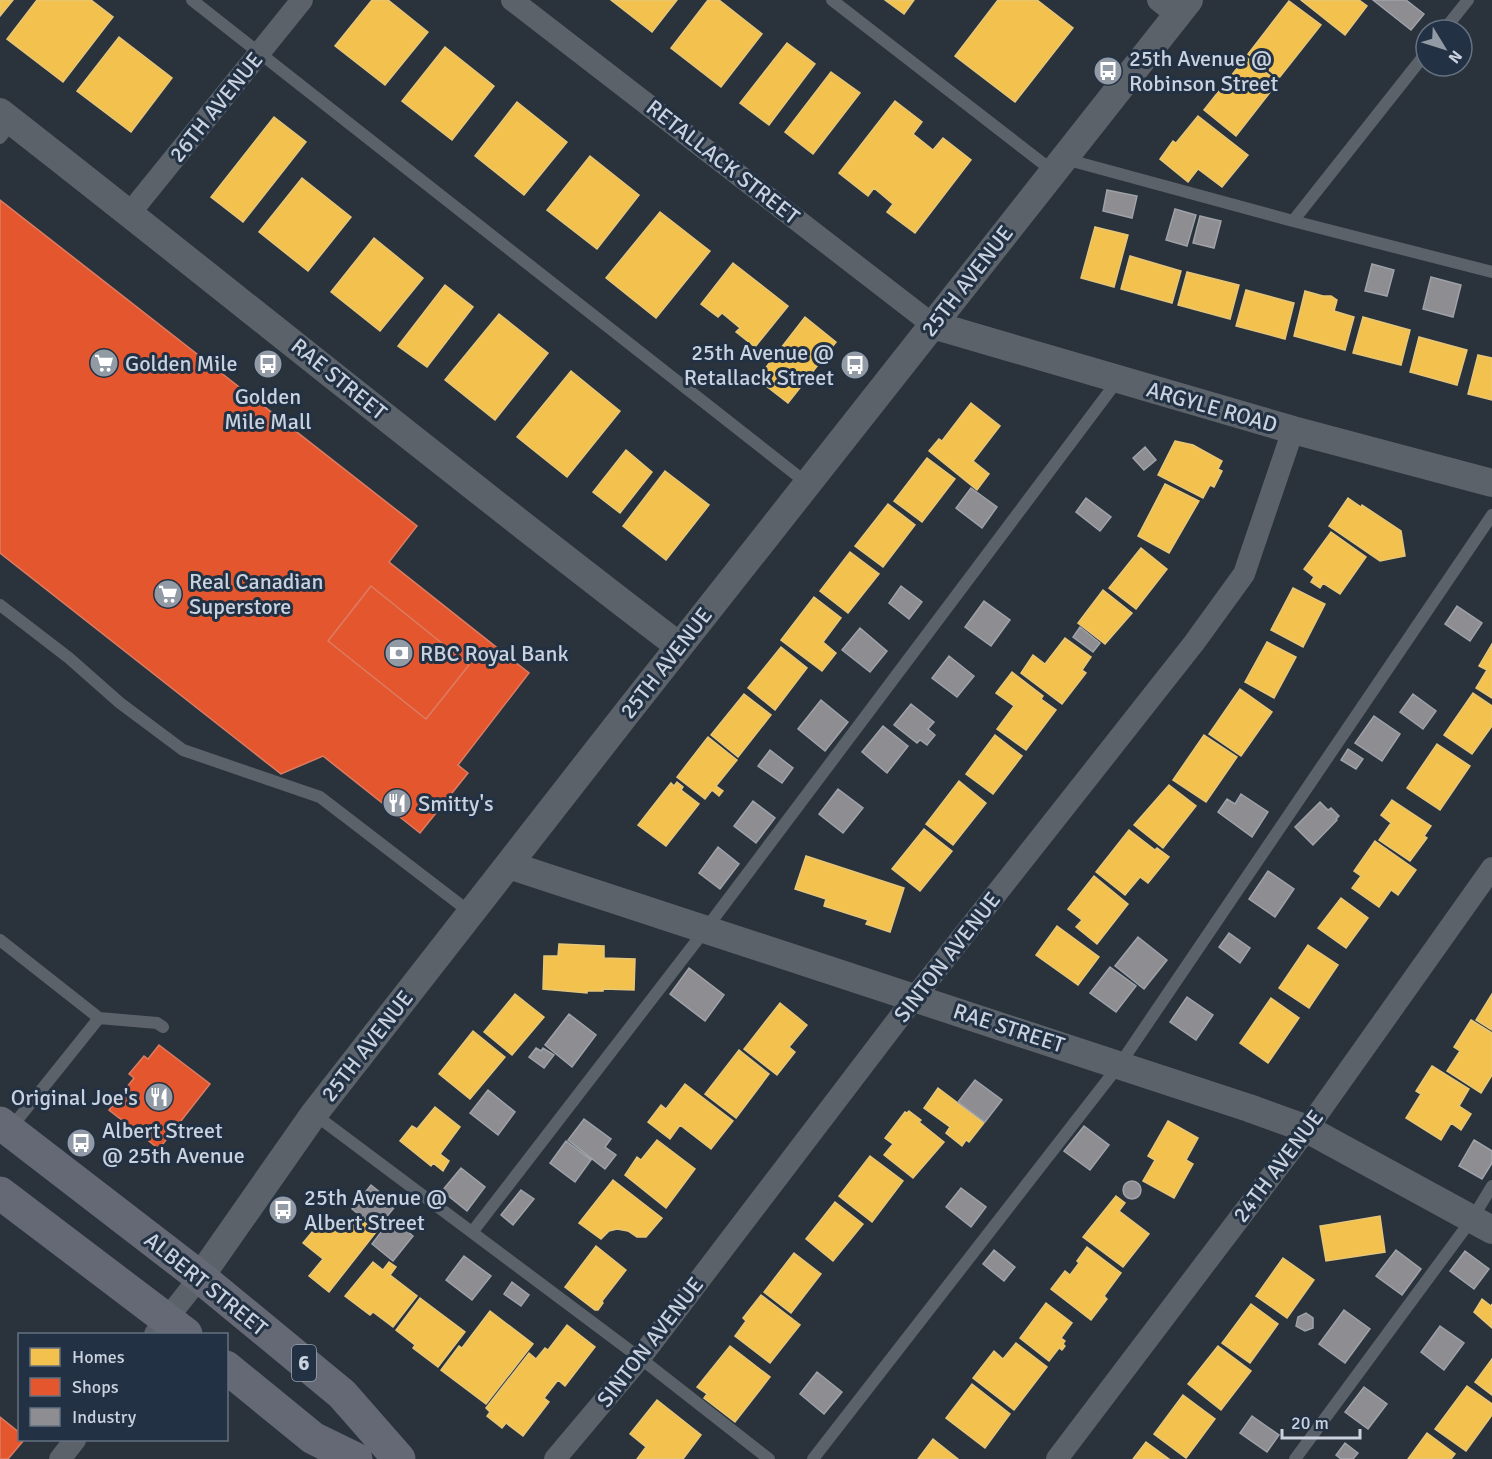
<svg xmlns="http://www.w3.org/2000/svg" width="1492" height="1459" font-family="Signika,sans-serif">
	<style>
		.homes { fill: #f2c14e; stroke: #e6c679; stroke-width: 1.5 }
		.shops { fill: #e4572e; stroke: #dc7c63; stroke-width: 1.5 }
		.industry { fill: #8d8d92; stroke: #9fa2a9; stroke-width: 1.5 }
		.lines { fill: none; stroke-linecap: round; stroke-linejoin: round }
		.service { stroke: #5c626a; stroke-width: 12 }
		.minor { stroke: #5c626a; stroke-width: 22 }
		.tertiary { stroke: #5c626a; stroke-width: 28 }
		.primary { stroke: #646975; stroke-width: 33 }
		.labels { text-anchor: middle; dominant-baseline: central; stroke-width: 6; stroke-linejoin: round; paint-order: stroke }
		.shield { fill: #223143; stroke: #97a2b0; stroke-width: 1.5 }
		.shield-label { font-size: 21px; font-weight: bold; fill: #c9d2de }
		.poi-label { font-size: 22px; fill: #c9d2de; stroke: #223143; text-anchor: start }
		.street-label { font-size: 22px; fill: #c9d2de; stroke: #223143 }
	</style>
	<rect width="100%" height="100%" fill="#2a323b"/>
	<!-- homes -->
	<path class="homes" d="M0,0H13L0,16Z
		M37,0H91L113,17L63,82L7,39Z
		M372,0H388L428,32L385,85L335,46Z
		M611,0H677L652,32Z
		M708,0H719L762,34L721,87L671,48Z
		M885,0H914L904,14Z
		M998,0H1037L1073,28L1015,102L955,56Z
		M1301,0H1359L1367,6L1345,35Z
		M1289,1L1321,25L1279,78L1248,54Z
		M119,37L172,78L131,132L77,91Z
		M787,43L815,64L769,125L740,103Z
		M445,47L494,86L452,140L402,101Z
		M1246,57L1278,82L1236,136L1204,110Z
		M831,72L860,93L813,154L785,132Z
		M895,101L922,122L913,134L933,150L943,138L971,160L915,233L887,212L893,204L874,188L868,196L839,173Z
		M517,102L567,142L524,195L475,156Z
		M1198,116L1248,155L1222,187L1198,169L1188,182L1160,159L1173,141L1176,143Z
		M274,117L306,142L243,222L211,197Z
		M590,156L639,195L597,249L547,210Z
		M302,178L351,217L308,271L259,232Z
		M660,212L710,251L656,318L606,278Z
		M1095,227L1128,235L1114,287L1081,278Z
		M374,238L423,278L380,331L331,292Z
		M1130,256L1181,271L1172,303L1121,289Z
		M733,263L788,306L755,347L736,332L740,328L722,313L718,317L701,304Z
		M1187,272L1239,285L1230,319L1178,305Z
		M445,285L473,307L427,367L398,346Z
		M1246,290L1294,303L1285,339L1236,326Z
		M1305,291L1323,296H1331L1337,300L1334,311L1354,317L1345,350L1294,336Z
		M499,314L548,353L495,420L445,380Z
		M805,317L836,342L788,403L757,379Z
		M1363,317L1410,330L1401,365L1353,353Z
		M1419,337L1467,350L1457,385L1410,372Z
		M1478,355L1492,358V400L1468,394Z
		M571,371L620,411L567,477L517,437Z
		M971,403L1000,426L973,461L989,474L977,490L929,451L939,439L942,441Z
		M1175,441L1193,445L1222,461L1218,469L1222,471L1214,487L1210,485L1203,498L1158,475Z
		M626,450L652,472L620,513L593,492Z
		M927,458L955,479L922,522L894,501Z
		M665,471L709,505L666,560L623,526Z
		M1165,484L1199,501L1169,553L1138,536Z
		M1348,498L1361,507L1362,505L1401,531L1405,556L1380,561L1329,526Z
		M888,504L915,525L883,567L855,546Z
		M1331,532L1366,557L1340,594L1323,583L1320,588L1311,582L1314,577L1304,569Z
		M1141,548L1167,569L1136,609L1109,588Z
		M850,552L879,574L848,613L820,591Z
		M1293,588L1325,604L1303,647L1271,630Z
		M1103,590L1132,613L1105,644L1078,623Z
		M814,597L841,618L823,642L836,653L822,671L781,640Z
		M1065,638L1091,657L1082,670L1086,673L1062,704L1021,673L1033,655L1045,664Z
		M1267,642L1296,657L1274,698L1245,682Z
		M1492,644V698L1476,688L1487,670L1479,666Z
		M781,647L807,668L775,710L748,688Z
		M1012,672L1043,696L1041,699L1056,710L1026,750L997,729L1014,706L996,693Z
		M1240,689L1272,712L1241,756L1209,734Z
		M1473,693L1492,706V726L1472,754L1444,735Z
		M744,694L771,715L738,757L711,735Z
		M995,735L1022,756L993,794L966,774Z
		M1204,735L1237,757L1206,802L1173,780Z
		M708,737L737,760L716,786L723,791L719,796L712,790L705,799L677,777Z
		M1437,744L1470,766L1440,810L1407,788Z
		M959,781L986,803L953,845L926,824Z
		M677,782L683,787L681,790L699,804L666,846L638,825L671,783L674,786Z
		M1169,785L1196,806L1163,848L1134,825Z
		M1392,800L1431,826L1424,836L1427,838L1410,861L1379,840L1391,823L1381,815Z
		M924,829L952,851L920,891L892,869Z
		M1129,830L1155,850L1157,848L1169,857L1148,883L1140,877L1125,895L1096,872Z
		M1375,841L1416,870L1398,895L1391,890L1379,907L1352,888L1361,876L1354,871Z
		M806,856L904,888L890,932L866,924L868,920L824,906L826,899L795,889Z
		M1094,876L1128,904L1097,944L1076,927L1082,920L1068,909Z
		M1341,898L1368,918L1346,948L1318,928Z
		M1057,926L1099,957L1078,985L1036,955Z
		M559,944L604,946V958L635,959L634,990L603,989V991H587V993L543,989L544,956H558Z
		M1308,945L1338,965L1309,1008L1279,988Z
		M515,994L544,1017L512,1055L484,1032Z
		M1492,994V1030L1476,1020Z
		M1271,998L1299,1018L1268,1063L1240,1043Z
		M780,1003L807,1025L789,1047L795,1052L777,1075L744,1049Z
		M1471,1020L1492,1033V1075L1481,1093L1447,1071L1460,1051L1454,1047Z
		M473,1031L505,1057L470,1099L439,1074Z
		M739,1050L769,1074L736,1118L705,1094Z
		M1432,1066L1469,1089L1459,1106L1471,1114L1461,1130L1451,1123L1441,1140L1406,1118L1421,1094L1416,1091Z
		M685,1084L733,1121L711,1149L680,1125L670,1139L648,1122L661,1105L666,1109Z
		M938,1088L984,1123L969,1142L966,1140L962,1146L946,1133L950,1127L924,1108Z
		M435,1107L460,1127L440,1154L449,1161L443,1171L433,1163L431,1166L400,1141L412,1126L417,1129Z
		M909,1111L921,1120L919,1122L944,1142L913,1178L884,1155L893,1144L885,1138L905,1112L907,1113Z
		M1168,1121L1198,1138L1186,1160L1193,1164L1174,1198L1143,1181L1155,1160L1148,1156Z
		M657,1140L695,1169L666,1208L625,1175L637,1157L641,1160Z
		M870,1156L903,1181L872,1222L839,1196Z
		M613,1180L662,1218L646,1237H637L628,1231L617,1229L609,1231L601,1239L579,1223Z
		M1116,1196L1125,1203L1119,1211L1149,1234L1123,1267L1083,1237Z
		M835,1202L863,1224L833,1261L806,1239Z
		M357,1216L376,1232L329,1292L309,1276L323,1259L303,1243L323,1219L342,1234Z
		M1380,1216L1385,1252L1326,1261L1320,1226Z
		M596,1246L626,1270L602,1301L603,1303L598,1310H595L565,1287Z
		M1087,1247L1121,1273L1104,1296L1107,1299L1091,1320L1051,1289L1065,1271L1070,1275L1079,1263L1077,1261Z
		M794,1253L821,1274L791,1313L764,1292Z
		M1283,1258L1314,1280L1287,1318L1256,1296Z
		M373,1262L383,1270L389,1262L396,1267L390,1275L417,1296L393,1327L373,1312L370,1315L345,1296Z
		M761,1295L800,1325L770,1363L735,1336L746,1321L743,1318Z
		M420,1298L465,1332L438,1367L413,1348L415,1345L396,1330Z
		M1482,1299L1491,1306L1492,1304V1328L1474,1312Z
		M1046,1303L1072,1323L1061,1338L1065,1341L1063,1344L1065,1346L1062,1350L1059,1348L1049,1361L1020,1338Z
		M1251,1304L1278,1324L1250,1363L1222,1343Z
		M490,1311L533,1344L486,1404L441,1370L459,1346L462,1348Z
		M567,1325L595,1347L565,1386L558,1380L544,1398L549,1402L523,1436L506,1423L502,1428L487,1416L490,1412L486,1408L529,1353L536,1359L545,1348L548,1350Z
		M1016,1343L1047,1367L1014,1410L973,1378L994,1351L1003,1359Z
		M730,1346L770,1377L735,1422L704,1398L707,1394L697,1387Z
		M1218,1346L1251,1371L1221,1410L1188,1384Z
		M1492,1359V1395L1475,1382Z
		M972,1384L1010,1414L985,1448L946,1418Z
		M1467,1386L1492,1404V1415L1466,1451L1435,1429Z
		M1183,1395L1215,1419L1186,1458L1154,1434Z
		M657,1400L701,1435L683,1459H637L646,1447L630,1434Z
		M1427,1433L1455,1454L1451,1459H1408Z
		M933,1439L958,1459H918Z
		M1146,1442L1169,1459H1133Z"/>
	<!-- shops -->
	<path class="shops" d="M0,200L417,526L389,562L529,673L458,765L468,773L420,833L323,756L281,774L0,553Z
		M371,586L469,665L426,719L328,641Z
		M159,1045L210,1084L159,1149L109,1110L134,1078L129,1074L144,1056L148,1059Z
		M0,1417L20,1433V1440H24L8,1459H0Z"/>
	<!-- industry -->
	<path class="industry" d="M1373,0H1406L1424,14L1411,30Z
		M1107,190L1137,196L1132,218L1103,211Z
		M1175,209L1196,215L1187,246L1166,240Z
		M1200,216L1221,221L1214,248L1193,243Z
		M1372,264L1394,270L1387,296L1365,291Z
		M1431,277L1461,285L1453,317L1423,309Z
		M1145,447L1156,460L1144,470L1133,458Z
		M971,488L997,507L982,528L956,508Z
		M1086,498L1111,517L1100,531L1076,512Z
		M901,586L922,602L909,619L889,603Z
		M984,601L1010,620L991,646L965,627Z
		M1457,606L1482,623L1470,641L1445,624Z
		M1080,627L1100,643L1093,652L1073,637Z
		M860,628L887,651L870,672L842,650Z
		M949,656L974,676L957,697L932,678Z
		M1413,694L1436,711L1423,729L1400,712Z
		M821,700L848,722L825,751L798,729Z
		M911,704L934,722L928,729L935,735L927,745L920,740L917,743L894,725Z
		M1374,716L1400,734L1382,761L1355,743Z
		M883,726L908,746L887,773L862,752Z
		M1348,749L1363,759L1356,769L1341,760Z
		M770,750L793,768L782,783L758,766Z
		M838,789L863,808L843,833L819,814Z
		M1241,794L1268,812L1252,837L1218,812L1227,799L1235,804Z
		M753,801L775,818L756,843L734,826Z
		M1320,802L1328,810L1331,808L1339,816L1336,819L1337,820L1313,845L1295,827Z
		M718,847L739,864L720,889L699,873Z
		M1268,871L1294,889L1275,917L1249,899Z
		M1229,933L1250,948L1240,963L1219,947Z
		M1138,937L1167,960L1144,989L1115,966Z
		M1110,967L1136,986L1116,1012L1090,993Z
		M689,968L724,995L705,1021L670,994Z
		M1187,997L1213,1015L1196,1040L1170,1022Z
		M569,1014L596,1035L572,1067L545,1045Z
		M536,1048L541,1051L543,1048L554,1055L544,1068L529,1057Z
		M975,1080L1002,1100L985,1122L958,1102Z
		M488,1090L515,1112L498,1135L470,1113Z
		M584,1119L611,1139L605,1147L616,1155L605,1169L568,1140Z
		M1084,1126L1109,1145L1090,1170L1064,1151Z
		M1474,1140L1492,1151V1163L1482,1179L1459,1166Z
		M566,1141L591,1160L575,1182L550,1163Z
		M461,1168L485,1187L467,1211L442,1191Z
		M1123 1190a9 9 0 1 1 18 0a9 9 0 1 1-18 0Z
		M371,1185L396,1205L377,1229L352,1209Z
		M961,1188L986,1207L971,1227L946,1207Z
		M521,1190L534,1199L513,1225L501,1215Z
		M392,1218L413,1236L393,1261L372,1244Z
		M994,1250L1015,1267L1004,1281L983,1264Z
		M1396,1250L1421,1269L1402,1295L1376,1276Z
		M1465,1251L1489,1269L1474,1289L1450,1271Z
		M464,1256L491,1276L472,1300L446,1280Z
		M512,1282L529,1295L521,1306L504,1294Z
		M1344,1310L1370,1329L1345,1363L1319,1344Z
		M1306,1313L1313,1318V1328L1305,1331L1296,1326L1298,1317Z
		M1440,1326L1464,1343L1444,1370L1421,1352Z
		M817,1372L842,1392L824,1414L800,1394Z
		M1364,1387L1387,1404L1368,1429L1345,1412Z
		M1252,1416L1279,1435L1267,1452L1240,1433Z
		M1345,1443L1358,1453L1353,1459H1341L1336,1455Z"/>
	<g class="lines">
		<!-- service -->
		<path class="service" d="M192,0L808,484
			M832,0L1054,172
			M1444,30L1468,0
			M0,138L13,122
			M1065,159L1293,221L1492,272
			M1293,221L1426,53
			M0,605L69,658L120,703L183,750L320,797L471,913
			M0,940L99,1018
			M314,1114L640,1358L769,1459
			M10,1129L99,1018L157,1023L163,1027
			M473,1231L705,930L1118,380
			M813,1459L1120,1064L1492,515
			M1295,1459L1472,1219L1492,1186"/>
		<!-- minor -->
		<path class="minor" d="M512,0L933,325
			M1158,0L1177,15
			M130,213L302,0
			M155,1334L200,1277
			M60,1459L75,1440
			M555,1459L640,1358L915,997L1194,643L1244,574L1293,430
			M1057,1459L1307,1129L1492,868"/>
		<!-- tertiary -->
		<path class="tertiary" d="M0,112C227,289 450,472 679,646
			M933,325L1293,430L1492,483
			M509,865L1249,1108L1307,1129L1492,1230
			M200,1277L314,1114L626,714L1189,0"/>
		<!-- primary -->
		<path class="primary" d="M0,1123L200,1277L342,1394L399,1459
			M0,1193L186,1334
			M226,1367L313,1438L356,1459"/>
	</g>
	<!-- icons -->
	<defs>
		<g id="bus-disc" transform="scale(1.5)"><circle r="9.5" fill="#919aa5" stroke="#223143"/><path d="M-5-6H5V4H4V6H2V4H-2V6H-4V4H-5ZM-3.5-4V0h7V-4ZM-3.5 1.2v1.5H-2V1.2ZM2 1.2v1.5H3.5V1.2Z" fill="#fff"/></g>
		<g id="supermarket-disc" transform="scale(1.5)"><circle r="9.5" fill="#919aa5" stroke="#223143"/><path d="M-6-5.5h2.5l.6 2H6L4.5 2H-2.5L-4.4-4H-6ZM-1.5 3.2a1.3 1.3 0 1 0 .1 0ZM3 3.2a1.3 1.3 0 1 0 .1 0Z" fill="#fff"/></g>
		<g id="bank-disc" transform="scale(1.5)"><circle r="9.5" fill="#919aa5" stroke="#223143"/><path d="M-6-4H6V4H-6ZM0-2.3a2.3 2.3 0 1 0 0 4.6a2.3 2.3 0 1 0 0-4.6Z" fill="#fff"/></g>
		<g id="restaurant-disc" transform="scale(1.5)"><circle r="9.5" fill="#919aa5" stroke="#223143"/><path d="M-5-6h1v4h1v-4h1v4h1v-4h1v5L-1.5 .5V6h-2V.5L-5-1ZM5-6V6H3V1.5H1.5Q1.5-4 5-6Z" fill="#fff"/></g>
	</defs>
	<g fill-rule="evenodd">
		<use href="#bus-disc" x="1108" y="71"/>
		<use href="#supermarket-disc" x="104" y="363"/>
		<use href="#bus-disc" x="268" y="364"/>
		<use href="#bus-disc" x="855" y="365"/>
		<use href="#supermarket-disc" x="168" y="594"/>
		<use href="#bank-disc" x="399" y="653"/>
		<use href="#restaurant-disc" x="397" y="803"/>
		<use href="#restaurant-disc" x="159" y="1097"/>
		<use href="#bus-disc" x="81" y="1143"/>
		<use href="#bus-disc" x="283" y="1210"/>
	</g>
	<g class="labels">
		<!-- shield labels -->
		<rect class="shield" x="292" y="1345" width="24" height="36" rx="4.5"/>
		<g class="shield-label">
			<text x="304" y="1363">6</text>
		</g>
		<!-- poi labels -->
		<g class="poi-label">
			<text x="1129" y="58">25th Avenue @<tspan x="1129" dy="25">Robinson Street</tspan></text>
			<text x="834" y="352" text-anchor="end">25th Avenue @<tspan x="834" dy="25">Retallack Street</tspan></text>
			<text x="125" y="363">Golden Mile</text>
			<text x="268" y="396" text-anchor="middle">Golden<tspan x="268" dy="25">Mile Mall</tspan></text>
			<text x="189" y="581">Real Canadian<tspan x="189" dy="25">Superstore</tspan></text>
			<text x="420" y="653">RBC Royal Bank</text>
			<text x="418" y="803">Smitty's</text>
			<text x="138" y="1097" text-anchor="end">Original Joe's</text>
			<text x="102" y="1130">Albert Street<tspan x="102" dy="25">@ 25th Avenue</tspan></text>
			<text x="304" y="1197">25th Avenue @<tspan x="304" dy="25">Albert Street</tspan></text>
		</g>
		<!-- street labels -->
		<g class="street-label">
			<text transform="translate(216 107) rotate(-51)">26TH AVENUE</text>
			<text transform="translate(723 162) rotate(38)">RETALLACK STREET</text>
			<text transform="translate(967 281) rotate(-52)">25TH AVENUE</text>
			<text transform="translate(339 379) rotate(39)">RAE STREET</text>
			<text transform="translate(1212 407) rotate(16)">ARGYLE ROAD</text>
			<text transform="translate(666 663) rotate(-52)">25TH AVENUE</text>
			<text transform="translate(947 957) rotate(-52)">SINTON AVENUE</text>
			<text transform="translate(1009 1028) rotate(18)">RAE STREET</text>
			<text transform="translate(367 1046) rotate(-52)">25TH AVENUE</text>
			<text transform="translate(1278 1166) rotate(-53)">24TH AVENUE</text>
			<text transform="translate(206 1284) rotate(39)">ALBERT STREET</text>
			<text transform="translate(650 1342) rotate(-52)">SINTON AVENUE</text>
		</g>
	</g>
	<!-- legend -->
	<rect x="18" y="1333" width="210" height="108" fill="#223143" stroke="#657181" stroke-width="1.5"/>
	<rect x="30" y="1348" width="30" height="18" fill="#f2c14e" stroke="#657181" stroke-width="1.5"/>
	<text x="72" y="1363" font-size="18" fill="#c9d2de">Homes</text>
	<rect x="30" y="1378" width="30" height="18" fill="#e4572e" stroke="#657181" stroke-width="1.5"/>
	<text x="72" y="1393" font-size="18" fill="#c9d2de">Shops</text>
	<rect x="30" y="1408" width="30" height="18" fill="#8d8d92" stroke="#657181" stroke-width="1.5"/>
	<text x="72" y="1423" font-size="18" fill="#c9d2de">Industry</text>
	<!-- north arrow -->
	<g transform="translate(1444 48) rotate(128)"><circle r="28" fill="#223143" stroke="#657181" stroke-width="1.5"/>
	<path d="M0-4.5L10 22L0 15L-10 22Z" fill="#919aa5"/>
	<text y="-9" font-size="16" font-weight="bold" text-anchor="middle" fill="#c9d2de">N</text>
	</g>
	<!-- scale -->
	<path d="M1282 1429v9h78v-9" fill="none" stroke="#c9d2de" stroke-width="3"/>
	<text x="1291" y="1429" font-size="18" fill="#c9d2de" stroke="#223143" stroke-width="4.5" paint-order="stroke">20 m</text>
</svg>
